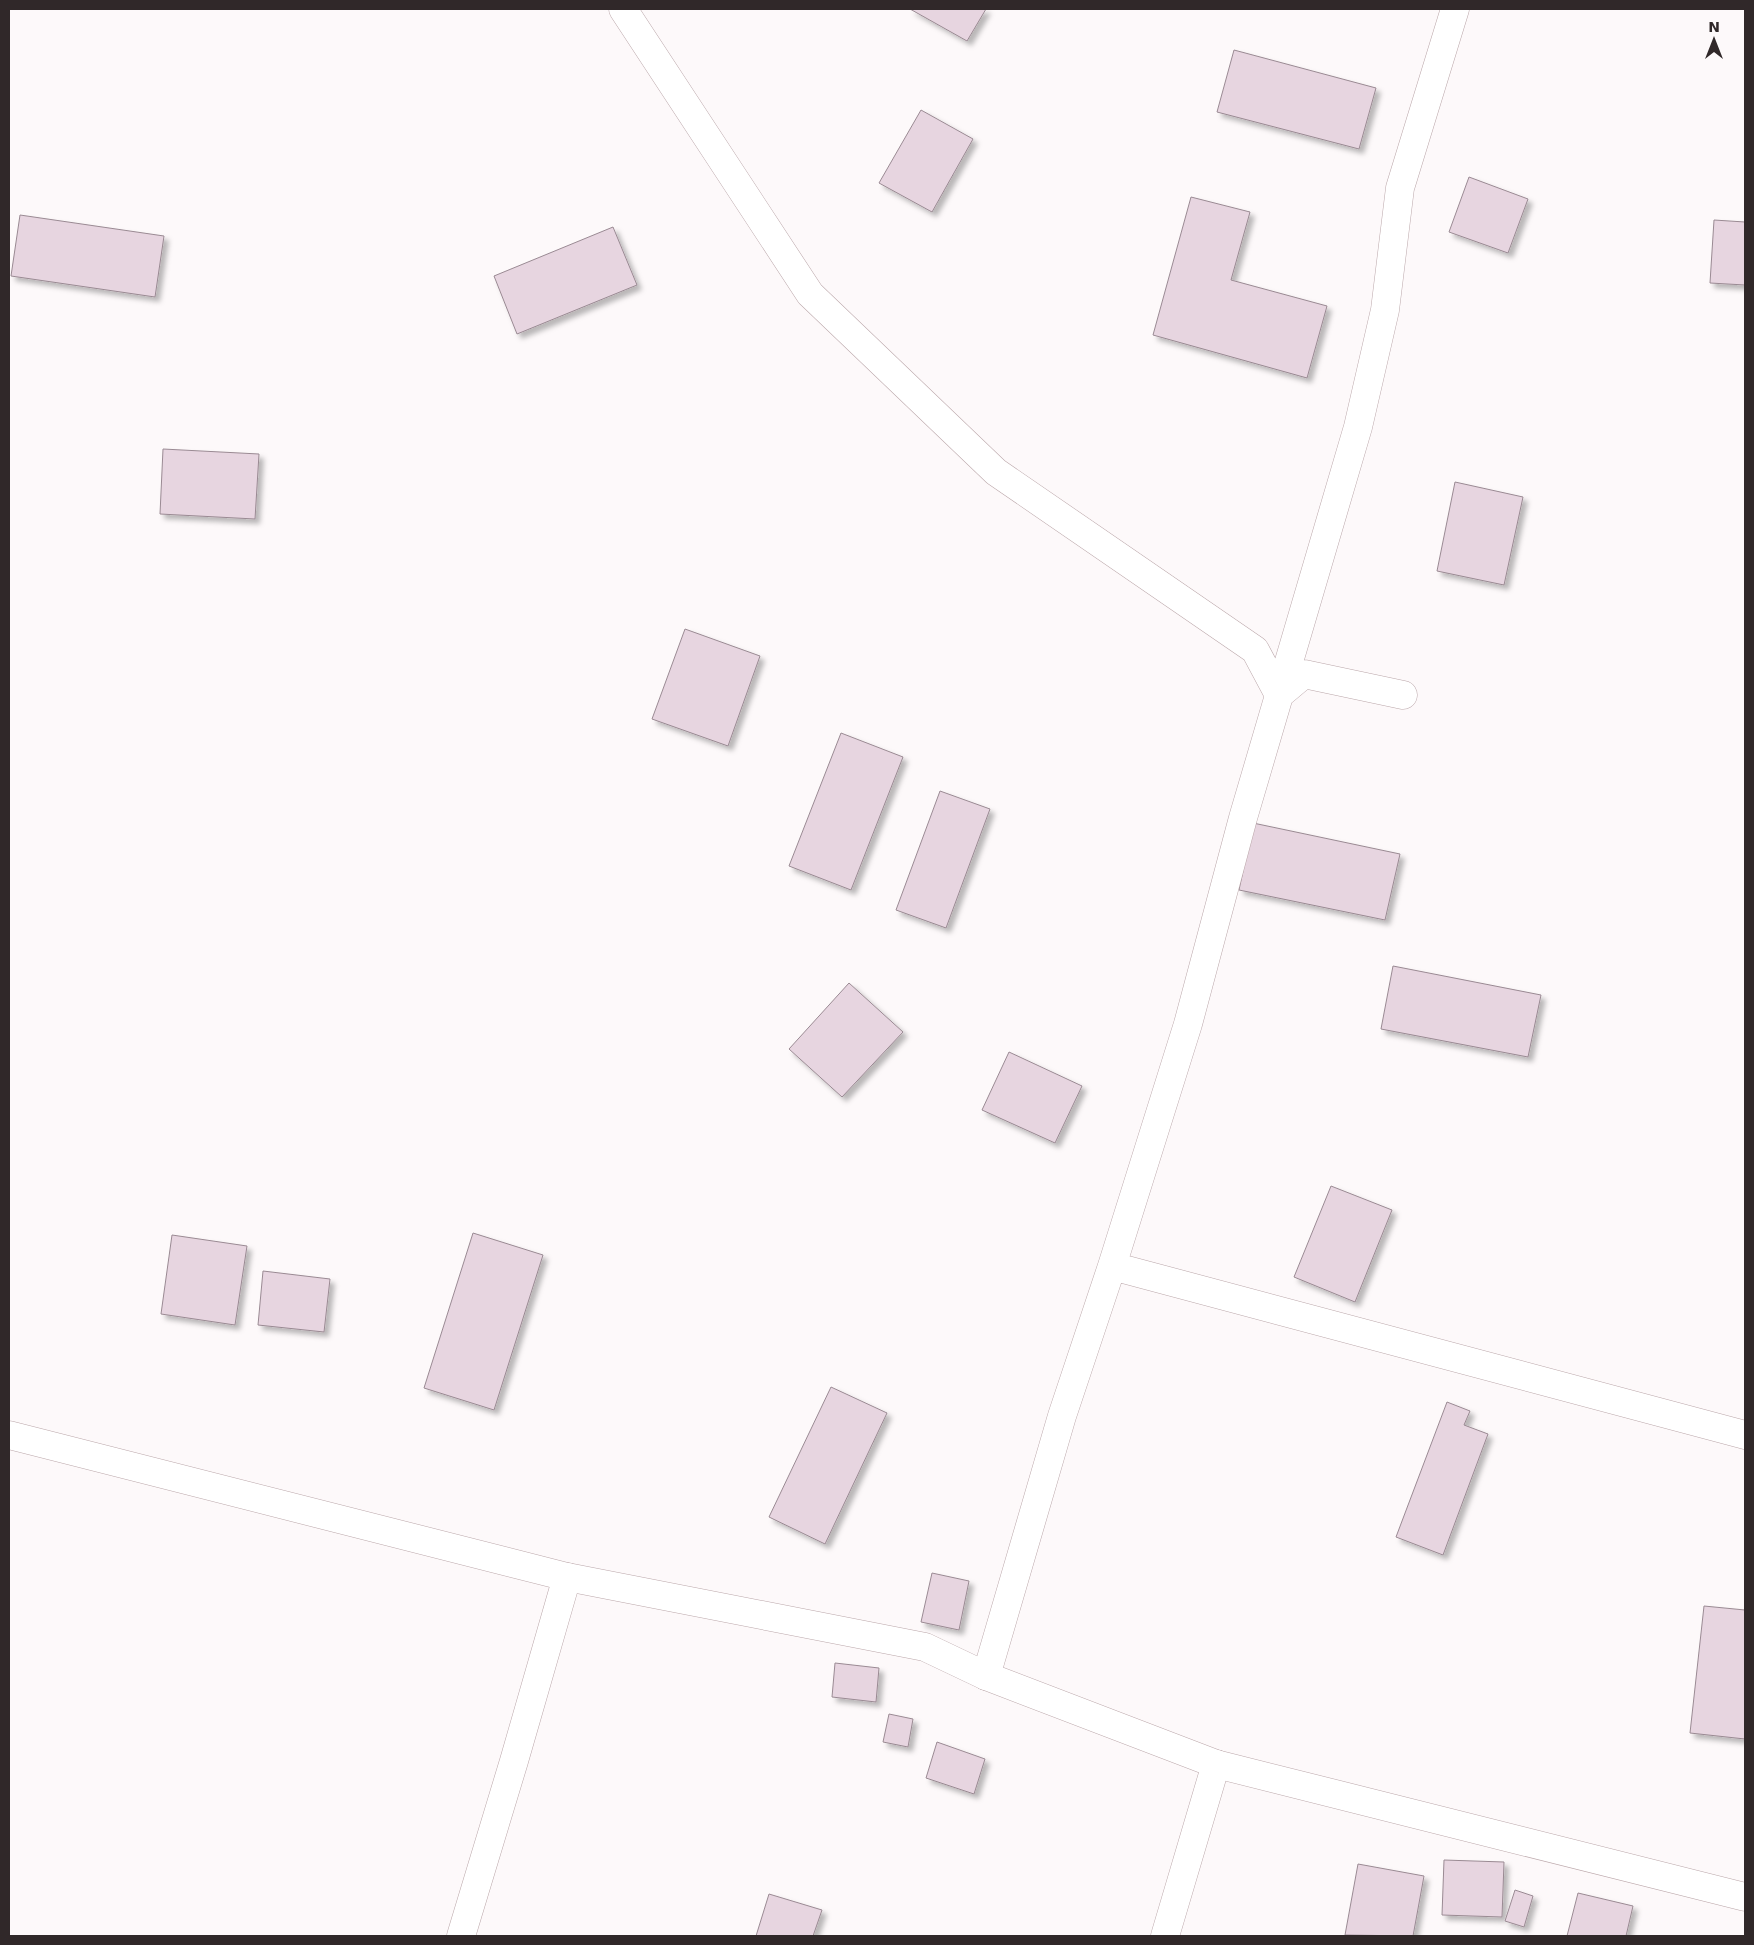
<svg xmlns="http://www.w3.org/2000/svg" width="1754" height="1945" font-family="'DejaVu Sans',sans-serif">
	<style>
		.building { fill: #e7d5e0; stroke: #9a8a93; filter: url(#shadow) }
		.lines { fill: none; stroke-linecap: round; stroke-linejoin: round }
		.street-casing { stroke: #bba7aa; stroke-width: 29 }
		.secondary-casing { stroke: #bba7aa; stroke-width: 29 }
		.street { stroke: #fff; stroke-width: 28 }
		.secondary { stroke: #fff; stroke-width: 28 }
	</style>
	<defs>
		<filter id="shadow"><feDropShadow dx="4.5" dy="4.5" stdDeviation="2.5" flood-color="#0004"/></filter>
	</defs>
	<rect width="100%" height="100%" fill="#fdf9fa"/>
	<!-- building -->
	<path class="building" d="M910,9H986L967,41Z
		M1234,50L1376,88L1359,149L1217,112Z
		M921,110L973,139L932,212L879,183Z
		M1469,177L1528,199L1508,253L1449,232Z
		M1191,197L1250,212L1231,280L1327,306L1307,378L1153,335Z
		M20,215L164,236L155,297L11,276Z
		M1714,220L1745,222V285L1710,283Z
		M613,227L637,285L517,334L494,276Z
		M163,449L259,454L255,519L160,514Z
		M1455,482L1523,497L1504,585L1437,571Z
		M685,629L760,656L728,746L652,719Z
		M841,733L903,757L851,890L789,866Z
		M940,791L990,809L946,928L896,910Z
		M1253,823L1400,854L1385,920L1239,890Z
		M1393,966L1541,995L1528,1057L1381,1029Z
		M849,983L903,1032L842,1097L789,1049Z
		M1009,1052L1082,1086L1055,1143L982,1110Z
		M1331,1186L1392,1210L1355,1302L1294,1277Z
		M473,1233L543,1255L494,1410L424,1388Z
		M172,1235L247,1246L235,1325L161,1314Z
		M263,1271L330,1279L324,1332L258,1325Z
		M831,1387L887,1413L825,1544L769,1517Z
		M1447,1402L1470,1411L1464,1425L1488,1434L1443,1555L1396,1537Z
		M932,1573L969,1581L959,1630L921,1622Z
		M1704,1606L1745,1610V1739L1690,1733Z
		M835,1663L879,1668L876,1702L832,1697Z
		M889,1714L913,1719L908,1747L883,1742Z
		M937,1742L985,1759L974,1794L926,1778Z
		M1444,1860L1504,1862L1502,1917L1442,1915Z
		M1358,1864L1424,1876L1413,1936L1345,1935Z
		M1515,1890L1533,1896L1524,1927L1505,1921Z
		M1578,1893L1633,1906L1626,1936H1567Z
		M769,1894L822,1910L813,1936H756Z"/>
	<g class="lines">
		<!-- street casing -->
		<g class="street-casing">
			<path id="street" d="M623,9L810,294L996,472L1255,650L1279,695L1304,674L1403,695
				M1112,1266L1745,1435
				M986,1676L1062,1416L1112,1266L1188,1024L1243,818L1358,427L1385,310L1400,188L1455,9
				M461,1936L514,1761L567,1577
				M1165,1936L1216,1764"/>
		</g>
		<!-- secondary casing -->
		<g class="secondary-casing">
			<path id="secondary" d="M9,1435L567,1577L925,1647L986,1676L1216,1764L1745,1897"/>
		</g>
		<!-- street -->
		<use href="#street" class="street"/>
		<!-- secondary -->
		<use href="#secondary" class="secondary"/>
	</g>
	<!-- border -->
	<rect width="1754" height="1945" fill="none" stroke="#302829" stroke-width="20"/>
	<!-- north arrow -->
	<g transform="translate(1714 40)" stroke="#fdf9fa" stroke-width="4" paint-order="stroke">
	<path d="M0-4L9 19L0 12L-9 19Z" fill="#302829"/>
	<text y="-8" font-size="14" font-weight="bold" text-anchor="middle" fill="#302829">N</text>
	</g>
</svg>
